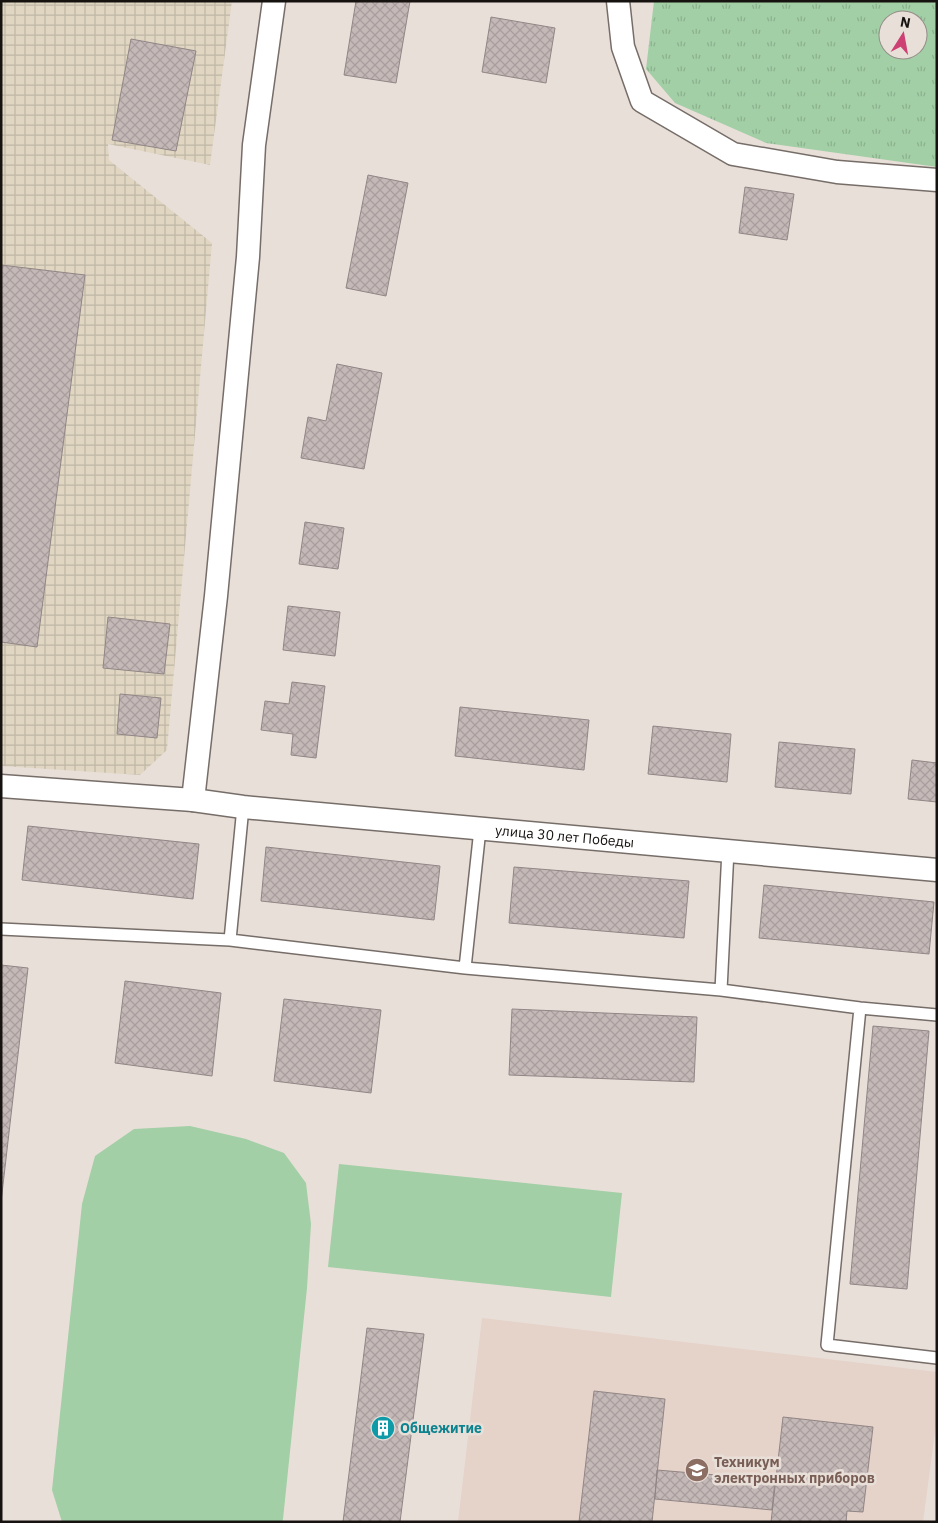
<svg xmlns="http://www.w3.org/2000/svg" width="938" height="1523" font-family="'IBM Plex Sans',sans-serif">
	<style>
		.industrial { fill: url(#industrial-grid) }
		.built { fill: #e5d2c9 }
		.grass { fill: url(#grass-tufts); fill-rule: evenodd }
		.pitch { fill: #a2cfa5 }
		.building { fill: url(#building-cross-hatch); stroke: #918685 }
		.lines { fill: none; stroke-linecap: round; stroke-linejoin: round }
		.service-casing { stroke: #766d68; stroke-width: 14 }
		.minor-casing { stroke: #766d68; stroke-width: 25 }
		.service { stroke: #fff; stroke-width: 11 }
		.minor { stroke: #fff; stroke-width: 22 }
		.labels { text-anchor: middle; dominant-baseline: central; stroke-width: 5; stroke-linejoin: round; paint-order: stroke }
		.street-label { font-size: 14px; fill: #161210; stroke: #e9dfd9 }
		.culture-label { font-size: 14px; font-weight: bold; fill: #0d838f; stroke: #e9dfd9; text-anchor: start }
		.education-label { font-size: 14px; font-weight: bold; fill: #785e54; stroke: #e9dfd9; text-anchor: start }
	</style>
	<defs>
		<pattern id="industrial-grid" width="8" height="8" patternUnits="userSpaceOnUse" patternTransform="scale(1.25)"><rect width="8" height="8" fill="#e1d6c2"/><path d="M0 4h8M4 0v8" fill="none" stroke="#c0b7a6"/></pattern>
		<pattern id="grass-tufts" width="24" height="20" patternUnits="userSpaceOnUse" patternTransform="scale(1.25)"><rect width="24" height="20" fill="#a2cfa5"/><path d="M3 7l-1-3M5 7V3M7 7l1-3M15 17l-1-3M17 17v-4M19 17l1-3" fill="none" stroke="#8bb18d"/></pattern>
		<pattern id="building-cross-hatch" width="8" height="8" patternUnits="userSpaceOnUse" patternTransform="scale(1.25)"><rect width="8" height="8" fill="#c5b9b8"/><path d="M0 0l8 8M0 8l8-8" fill="none" stroke="#a89e9d"/></pattern>
	</defs>
	<rect width="100%" height="100%" fill="#e9dfd9"/>
	<!-- industrial -->
	<path class="industrial" d="M1,1H232L210,165L108,144L109,160L212,243L167,750L140,775L1,766Z"/>
	<!-- built -->
	<path class="built" d="M482,1318L937,1372V1417L923,1522H458Z"/>
	<!-- grass -->
	<path class="grass" d="M654,1H937V167L766,143L675,103L646,69ZM888,20H918V50H888Z"/>
	<!-- pitch -->
	<path class="pitch" d="M190,1126L246,1139L284,1153L306,1183L311,1224L307,1288L283,1519L282,1522H62L52,1490L82,1204L95,1156L134,1129Z
		M339,1164L622,1193L611,1297L328,1267Z"/>
	<!-- building -->
	<path class="building" d="M356,1H410L396,83L344,75Z
		M491,17L555,28L546,83L482,72Z
		M131,39L196,51L176,151L112,140Z
		M368,175L408,183L386,296L346,288Z
		M745,187L794,194L787,240L739,233Z
		M1,265L85,275L37,647L1,642Z
		M337,364L382,373L364,469L301,458L308,417L326,421Z
		M305,522L344,528L338,569L299,564Z
		M288,606L340,612L335,656L283,650Z
		M108,617L170,624L164,674L103,668Z
		M292,682L325,686L316,758L291,755L293,734L261,730L265,701L289,704Z
		M120,694L161,698L157,738L117,734Z
		M460,707L589,720L584,770L455,756Z
		M653,726L731,734L727,782L648,774Z
		M779,742L855,749L851,794L775,787Z
		M912,760L937,763V802L908,799Z
		M28,826L199,844L193,899L22,880Z
		M266,847L440,866L434,920L261,901Z
		M514,867L689,881L684,938L509,923Z
		M764,885L934,902L929,954L759,938Z
		M1,965L28,968L1,1202Z
		M125,981L221,993L212,1076L115,1063Z
		M284,999L381,1010L371,1093L274,1081Z
		M512,1009L697,1017L694,1082L509,1075Z
		M873,1026L929,1031L907,1289L850,1284Z
		M367,1328L424,1334L400,1522H343Z
		M594,1391L665,1399L652,1522H579Z
		M783,1417L873,1427L863,1512L847,1511L846,1522H771Z
		M657,1470L775,1480L772,1510L655,1499Z"/>
	<g class="lines">
		<!-- service casing -->
		<g class="service-casing">
			<path id="service" d="M1,929L230,940L465,968L721,990L860,1008L937,1015
				M230,940L243,807
				M465,968L480,829
				M721,990L728,850
				M860,1008L827,1345L937,1358"/>
		</g>
		<!-- minor casing -->
		<g class="minor-casing">
			<g id="minor">
				<path d="M618,1L623,47L642,101L733,154L837,172L937,180"/>
				<path id="s1" d="M1,786L193,800L243,807L937,870"/>
				<path d="M193,800L216,596L248,257L254,145L274,1"/>
			</g>
		</g>
		<!-- service -->
		<use href="#service" class="service"/>
		<!-- minor -->
		<use href="#minor" class="minor"/>
	</g>
	<!-- icons -->
	<defs>
		<g id="building-disc" transform="scale(1.25)"><circle r="9.5" fill="#0f9aa8" stroke="#e9dfd9"/><path d="M-4-6H4V6H1V3H-1V6H-4ZM-2.5-4.3h1.7v1.8h-1.7ZM.8-4.3h1.7v1.8H.8ZM-2.5-1h1.7V.8h-1.7ZM.8-1h1.7V.8H.8Z" fill="#fff"/></g>
		<g id="university-disc" transform="scale(1.25)"><circle r="9.5" fill="#8d6e63" stroke="#e9dfd9"/><path d="M0-5L7-2L0 1L-7-2ZM-4 1L0 2.5L4 1V4Q0 6-4 4Z" fill="#fff"/></g>
	</defs>
	<g fill-rule="evenodd">
		<use href="#building-disc" x="383" y="1428"/>
		<use href="#university-disc" x="697" y="1470"/>
	</g>
	<g class="labels">
		<!-- street labels -->
		<g class="street-label">
			<text stroke="none"><textPath href="#s1" startOffset="566">улица 30 лет Победы</textPath></text>
		</g>
		<!-- culture labels -->
		<g class="culture-label">
			<text x="400" y="1428">Общежитие</text>
		</g>
		<!-- education labels -->
		<g class="education-label">
			<text x="714" y="1462">Техникум<tspan x="714" dy="16">электронных приборов</tspan></text>
		</g>
	</g>
	<!-- border -->
	<rect width="938" height="1523" fill="none" stroke="#161210" stroke-width="5"/>
	<!-- north arrow -->
	<g transform="translate(903 35) rotate(11)"><circle r="24" fill="#e9dfd9" stroke="#958d89"/>
	<path d="M0-4L9 19L0 12L-9 19Z" fill="#cc4073"/>
	<text y="-8" font-size="14" font-weight="bold" text-anchor="middle" fill="#161210">N</text>
	</g>
</svg>
